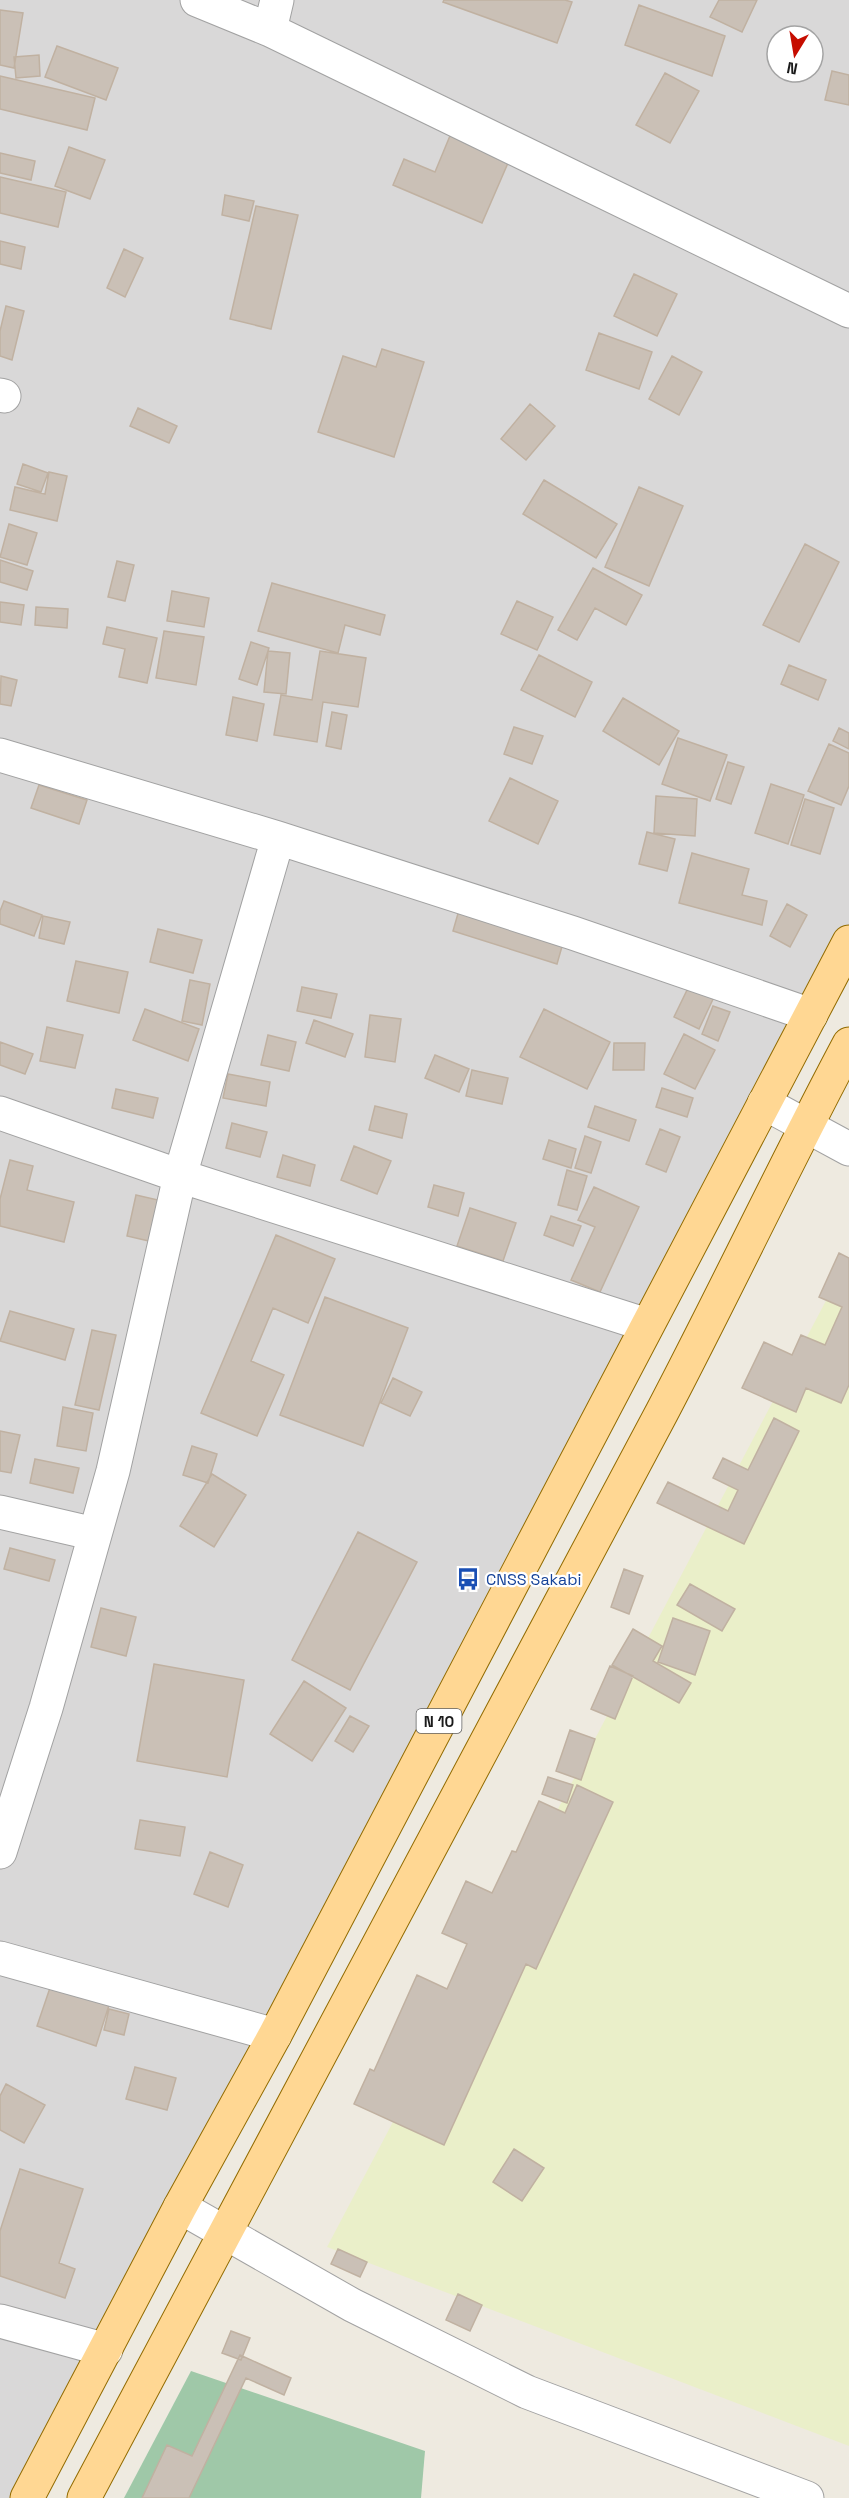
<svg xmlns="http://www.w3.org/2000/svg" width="849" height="2498" font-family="'Space Grotesk',sans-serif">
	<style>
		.residential { fill: #d9d8d8; fill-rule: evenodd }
		.farmland { fill: #eaefc9 }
		.cemetery { fill: #9fc8a8 }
		.building { fill: #cac0b6; stroke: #c0b1a1; stroke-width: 1.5 }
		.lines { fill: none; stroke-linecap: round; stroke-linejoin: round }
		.minor-casing { stroke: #a2a2a2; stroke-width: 35 }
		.major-casing { stroke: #926b00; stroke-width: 35 }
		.minor { stroke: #fff; stroke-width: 33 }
		.major { stroke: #ffd793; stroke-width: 33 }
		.labels { text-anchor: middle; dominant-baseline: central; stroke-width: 4.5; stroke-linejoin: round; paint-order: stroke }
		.shield { fill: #fff; stroke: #5f5f5f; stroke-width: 1.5 }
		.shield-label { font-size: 15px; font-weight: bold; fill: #1b1b1b }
		.transit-label { font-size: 16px; fill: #164399; stroke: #fff; text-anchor: start }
	</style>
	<rect width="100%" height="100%" fill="#eeeae0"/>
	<!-- residential -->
	<path class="residential" d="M0,0H849V939L15,2498H0ZM777,36H813V72H777Z"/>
	<!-- farmland -->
	<path class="farmland" d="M849,1257V2446L327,2247Z"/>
	<!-- cemetery -->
	<path class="cemetery" d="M191,2371L425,2451L421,2498H124Z"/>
	<!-- building -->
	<path class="building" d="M444,0H565L572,2L557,43L443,2Z
		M719,0H757L742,32L710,17Z
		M639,5L725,36L712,76L625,45Z
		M0,10L23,13L14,68L0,65Z
		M57,46L118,68L106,100L45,77Z
		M39,55L40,76L16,78L14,57Z
		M832,71L849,75V105L825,100Z
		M665,73L699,91L670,143L636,125Z
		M0,76L95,98L87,130L0,109Z
		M452,131L511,156L482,223L393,185L404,159L435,172Z
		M69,147L105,160L90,199L55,186Z
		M0,153L35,161L31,180L0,173Z
		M0,177L66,192L58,227L0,213Z
		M225,195L254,201L249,221L222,215Z
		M256,206L298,215L271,329L230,319Z
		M0,241L25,247L21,269L0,264Z
		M124,249L143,258L125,297L107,288Z
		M634,274L677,294L657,336L614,316Z
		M6,306L24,311L12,360L0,356V331Z
		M599,333L652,352L639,389L586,370Z
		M382,349L424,362L394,457L318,432L343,356L376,367Z
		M672,356L702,372L679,415L649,399Z
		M530,404L555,426L526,460L501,439Z
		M138,408L177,426L169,443L130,426Z
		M23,464L48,473L41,492L17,484Z
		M49,472L67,476L57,521L10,510L15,487L45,494Z
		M544,480L617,524L596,558L523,514Z
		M639,487L683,506L649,586L605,567Z
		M9,524L37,533L27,565L0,557Z
		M805,544L839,562L799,642L763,625Z
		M0,560L33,571L27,590L0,582Z
		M117,561L134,565L125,601L108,597Z
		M593,568L642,595L626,625L595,608L577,640L558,630Z
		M272,583L385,615L380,635L345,625L338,653L258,631Z
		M172,591L209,598L204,627L167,621Z
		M517,601L553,617L537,650L501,634Z
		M0,602L24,605L21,625L0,622Z
		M36,607L68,609L67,628L35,625Z
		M107,627L157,638L147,683L119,677L125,649L103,644Z
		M164,631L204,637L196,685L156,678Z
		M251,642L269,648L257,685L239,679Z
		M268,651L290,653L286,694L264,692Z
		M320,651L366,658L358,707L323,702L317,742L274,735L281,695L312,700Z
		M539,655L592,682L575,717L521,690Z
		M789,665L826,680L818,700L781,684Z
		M1,676L17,680L11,706L0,704Z
		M233,697L264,704L257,741L226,735Z
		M623,698L679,731L659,765L603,731Z
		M332,712L347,715L341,749L326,746Z
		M514,727L543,736L532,764L504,754Z
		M839,728L849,733V749L833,741Z
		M678,738L727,755L710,801L662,784Z
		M829,744L849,753V786L841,805L808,791Z
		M728,762L744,767L731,804L716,799Z
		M510,778L558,801L538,844L489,821Z
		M771,784L804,795L788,844L755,833Z
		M39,785L87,800L79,824L31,808Z
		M656,796L697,799L695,836L654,833Z
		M805,799L834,808L820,854L791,845Z
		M647,832L675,839L667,871L639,864Z
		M692,853L749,869L742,895L767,901L762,925L679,903Z
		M4,901L42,915L34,936L0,924V911Z
		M787,904L807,915L790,947L770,936Z
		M459,910L563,943L557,964L453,931Z
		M43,916L70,922L64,944L39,938Z
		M158,929L202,940L193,973L150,962Z
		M76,961L128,972L119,1013L67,1001Z
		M190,980L210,984L202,1025L182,1021Z
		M690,984L715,995L699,1029L674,1017Z
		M302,987L337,994L331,1018L297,1011Z
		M713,1006L730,1012L718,1041L702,1034Z
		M145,1009L199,1029L188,1061L133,1040Z
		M544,1009L610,1042L587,1089L520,1057Z
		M370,1015L401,1019L395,1062L365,1057Z
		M314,1020L353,1034L345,1057L306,1043Z
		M47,1027L83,1035L75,1068L40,1061Z
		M684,1034L715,1050L695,1089L664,1074Z
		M268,1035L296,1042L289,1071L261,1065Z
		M0,1042L33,1054L25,1074L0,1065Z
		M614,1043H645L644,1070H613Z
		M435,1055L469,1069L459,1092L425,1078Z
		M472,1070L508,1078L502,1104L466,1096Z
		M228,1074L270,1082L266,1106L223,1098Z
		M662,1088L693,1098L687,1117L656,1107Z
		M116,1089L158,1098L153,1118L112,1108Z
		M375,1106L407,1114L402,1138L369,1130Z
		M595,1106L636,1120L629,1141L588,1127Z
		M232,1123L267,1132L260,1157L226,1148Z
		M660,1129L680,1137L666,1172L646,1164Z
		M585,1136L601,1142L591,1173L575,1168Z
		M549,1140L576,1149L571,1168L543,1159Z
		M354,1146L391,1161L377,1194L341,1180Z
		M283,1155L315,1165L310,1186L277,1177Z
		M10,1160L33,1166L27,1190L74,1202L64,1242L0,1226V1199Z
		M567,1170L587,1176L577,1210L558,1205Z
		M434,1185L464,1193L458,1216L428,1207Z
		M594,1187L639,1207L600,1292L571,1280L595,1227L578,1220Z
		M136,1195L158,1200L149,1241L127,1236Z
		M470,1208L516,1223L503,1261L457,1246Z
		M551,1216L581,1226L573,1246L544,1235Z
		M276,1235L335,1259L308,1323L273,1308L251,1361L284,1375L257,1436L201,1413Z
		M839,1253L849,1258V1385L841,1403L806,1388L796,1412L742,1388L764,1342L792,1355L801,1335L825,1345L842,1307L819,1297Z
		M325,1297L408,1328L363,1446L280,1415Z
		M10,1311L74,1329L65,1360L0,1341Z
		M92,1330L116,1335L99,1410L75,1405Z
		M393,1378L422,1392L410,1416L381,1403Z
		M63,1407L93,1413L86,1451L57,1446Z
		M774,1418L799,1431L744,1544L657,1503L668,1482L728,1511L738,1490L713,1478L723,1458L748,1470Z
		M0,1431L20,1435L11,1473L0,1471Z
		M192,1446L217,1454L208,1483L183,1475Z
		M35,1459L79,1468L73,1493L30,1483Z
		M212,1474L246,1495L214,1547L180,1526Z
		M358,1532L417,1562L350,1690L292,1660Z
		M10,1548L55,1560L49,1581L4,1569Z
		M624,1569L643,1576L629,1614L611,1607Z
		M690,1584L735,1609L722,1631L677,1605Z
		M101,1608L136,1617L126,1656L91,1647Z
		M673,1618L710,1631L695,1675L658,1662Z
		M633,1629L662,1646L653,1661L691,1683L679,1703L612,1665Z
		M154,1664L244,1680L227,1777L137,1761Z
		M610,1666L633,1676L615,1719L591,1709Z
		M304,1681L346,1708L312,1761L270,1734Z
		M350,1716L369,1726L353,1752L335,1741Z
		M570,1730L595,1739L581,1780L556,1771Z
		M548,1777L573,1785L567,1803L542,1794Z
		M577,1785L613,1802L536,1969L526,1964L444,2145L354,2104L370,2069L374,2071L417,1975L447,1989L467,1944L442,1933L466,1881L492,1893L512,1851L516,1852L539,1801L565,1813Z
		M140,1820L185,1827L180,1856L135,1849Z
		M210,1852L243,1865L228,1907L194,1894Z
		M52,1982L110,2002L96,2046L37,2026Z
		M109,2009L129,2014L124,2035L104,2030Z
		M135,2067L176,2078L167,2110L126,2099Z
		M6,2084L45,2105L24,2143L0,2130V2096Z
		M514,2149L544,2168L522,2201L493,2182Z
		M20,2169L83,2189L59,2263L75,2269L65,2298L0,2276V2231Z
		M338,2249L367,2262L360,2277L331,2264Z
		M458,2294L482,2305L470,2331L446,2320Z
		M231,2331L250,2338L241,2360L222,2353Z
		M240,2355L291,2378L284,2395L246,2378L189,2498H142L167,2445L192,2456Z"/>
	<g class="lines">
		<!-- minor casing -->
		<g class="minor-casing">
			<path id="minor" d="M197,0L270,30L849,311
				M270,30L277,0
				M0,395L4,396
				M0,755L278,838L573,933L811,1015
				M764,1103L849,1149
				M0,1113L180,1176L647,1325
				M0,1512L95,1534
				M0,1852L46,1708L113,1471L180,1176L278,838
				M0,1958L275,2035
				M180,2207L352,2305L527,2392L807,2498
				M0,2321L106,2350"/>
		</g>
		<!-- major casing -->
		<g class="major-casing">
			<path id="major" d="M27,2498L180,2207L275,2035L849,942
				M84,2498C274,2135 472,1776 662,1412C726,1290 784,1166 849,1044"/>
		</g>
		<!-- minor -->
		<use href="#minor" class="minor"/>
		<!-- major -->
		<use href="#major" class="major"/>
	</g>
	<!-- icons -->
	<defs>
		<g id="bus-bare" transform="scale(1.8)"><path d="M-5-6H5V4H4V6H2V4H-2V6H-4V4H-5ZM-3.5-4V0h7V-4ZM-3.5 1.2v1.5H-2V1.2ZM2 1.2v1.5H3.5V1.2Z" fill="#1a4fb4" stroke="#fff" stroke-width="2.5" paint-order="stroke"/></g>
	</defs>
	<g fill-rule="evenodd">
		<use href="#bus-bare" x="468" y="1579"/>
	</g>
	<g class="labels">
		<!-- shield labels -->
		<rect class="shield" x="416.5" y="1709" width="45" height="24" rx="4.5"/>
		<g class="shield-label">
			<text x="439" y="1721">N 10</text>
		</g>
		<!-- transit labels -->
		<g class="transit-label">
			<text x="486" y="1579">CNSS Sakabi</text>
		</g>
	</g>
	<!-- north arrow -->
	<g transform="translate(795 54) rotate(191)"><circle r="28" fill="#ffffff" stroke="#a4a4a4" stroke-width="1.5"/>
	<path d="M0-4.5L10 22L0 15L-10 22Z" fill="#c60d00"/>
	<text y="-9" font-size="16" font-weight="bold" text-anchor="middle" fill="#1b1b1b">N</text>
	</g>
</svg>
